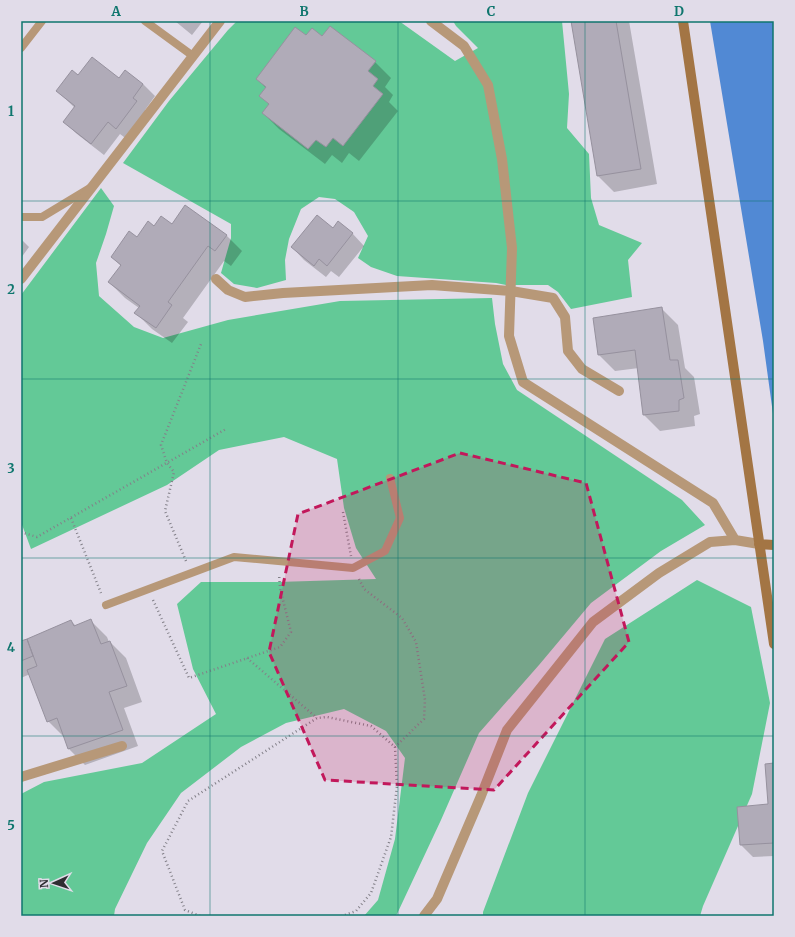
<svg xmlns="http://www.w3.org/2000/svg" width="795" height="937" font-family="Merriweather,serif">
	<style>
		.green { fill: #63c997 }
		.water { fill: #5189d4 }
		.shadow { fill: #0003 }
		.building { fill: #b0abb8; stroke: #96919e }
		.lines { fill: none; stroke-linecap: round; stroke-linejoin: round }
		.path { stroke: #838089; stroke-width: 2.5; stroke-dasharray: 1 3; stroke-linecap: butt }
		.lane { stroke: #b79878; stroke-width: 8 }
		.street { stroke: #b79878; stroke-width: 10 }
		.secondary { stroke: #a37544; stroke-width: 10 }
		.marked { fill: #c2185b; fill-opacity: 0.2; stroke: #c2185b; stroke-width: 3; stroke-dasharray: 8 5; stroke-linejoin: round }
		.grid { fill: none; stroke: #0f766e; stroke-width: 1; stroke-opacity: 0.55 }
		.neatline { fill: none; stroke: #0f766e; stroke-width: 1.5 }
		.grid-label { font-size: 13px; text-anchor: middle; font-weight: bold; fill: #0f766e }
	</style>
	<rect width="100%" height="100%" fill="#e1dce9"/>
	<!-- green -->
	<path class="green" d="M237,21H399L455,61L478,48L456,26L453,21H562L569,94L567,128L589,154L591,198L599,225L642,243L628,260L632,297L571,309L558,292L548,285H506L496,283L397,276L371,267L358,258L368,236L354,212L335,199L319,197L301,209L289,239L285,260L286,280L257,288L234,284L221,273L231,238V224L123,163L169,101L228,30Z
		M101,188L114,206L106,234L96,263L99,296L134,327L163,338L228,320L340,301L492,298L495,324L503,364L517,390L682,500L705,525L661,551L591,603L539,665L479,733L441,820L397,914L395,916H364L378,900L395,839L405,758L386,731L344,709L286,723L241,747L181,793L147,843L115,909L114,916H21V794L44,782L142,763L216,714L193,669L177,604L201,582H277L376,579L356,548L344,508L337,459L284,437L219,450L167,485L31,549L21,522V295Z
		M697,580L751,607L770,703L752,794L703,906L700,916H483V912L528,793L605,639Z"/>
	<!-- water -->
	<path class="water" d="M710,21H774V421L763,341Z"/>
	<!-- shadow -->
	<path class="shadow" d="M175,21H203L192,35Z
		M572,21H629L657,184L614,192L598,176Z
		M330,27L375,62L391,78L385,87L393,95L389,102L398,111L359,161L349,153L342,163L332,155L325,164L279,129L263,113L270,105L261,96L266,88L257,79L306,37H322Z
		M78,76L119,79L143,84L155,96L145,110L148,114L128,140L120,134L104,155L77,134L64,122L75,108L57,91Z
		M172,225L226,235L242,251L231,266L224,261L183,318L188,322L172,343L152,329L136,313L139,308L125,298L109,282L121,266L112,257L137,238L155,227Z
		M352,233L364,246L339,277L331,271L326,277L304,260L292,247Z
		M21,239L29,247L21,258Z
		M662,309L678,325L685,368L694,377L700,414L694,416L695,426L660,431L644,415L639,368L615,371L599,355L594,319Z
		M71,621L76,626L91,621L107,637L109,642H110L126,658L142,702L124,708L138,746L85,765L69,749L65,737H64L48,721L30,674L21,678V642Z
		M774,764V856L753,857L741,845L738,808L770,805Z"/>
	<!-- building -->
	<path class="building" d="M571,21H616L641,169L597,176Z
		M330,26L376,61L368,71L378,79L373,86L383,94L343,146L333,138L326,147L316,140L308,149L262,113L269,104L259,96L266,87L256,79L295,27L306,35L312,28L322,36Z
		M92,57L119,78L125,70L143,84L133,98L137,101L116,129L108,122L91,144L63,122L75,106L56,91L72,70L78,75Z
		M185,205L227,235L215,251L208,246L168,302L172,305L156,328L134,313L140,306L108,282L121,265L111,257L129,231L137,237L148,221L154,226L161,216L172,224Z
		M317,215L333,228L338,221L353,233L327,266L319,259L314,266L291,247Z
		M662,307L670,360H678L684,398L679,400V411L643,415L635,350L598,355L593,318Z
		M91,619L101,644L110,641L127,686L109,692L123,730L68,749L57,718L47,722L27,670L37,666L27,639L71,620L74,626Z
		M27,639L33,656L21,661V641Z
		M774,763V843L740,845L737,807L768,804L765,764Z"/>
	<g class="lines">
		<!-- path -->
		<path class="path" d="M343,512L351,556
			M71,518L101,593
			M21,532L37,537L226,429
			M186,561L165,511L174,472L167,463L161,445L201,344
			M359,579L364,589L402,618L416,642L425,700L424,719L395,747
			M153,600L189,678L280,647L291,632L280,588L279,574
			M247,658L317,718
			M200,916L185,910L162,851L188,801L317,718L327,717L371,726L395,747L397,786L391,837L371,893L356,911L342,916"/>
		<!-- lane -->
		<path class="lane" d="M145,21L193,56
			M21,48L42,21
			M21,217H42L90,188
			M106,605L234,557L353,568L385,551L400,518L390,478"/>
		<!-- street -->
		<path class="street" d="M431,21L464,46L488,85L502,159L512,248L509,336L523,382L713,503L735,540
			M21,279L220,21
			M216,279L228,290L245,297L283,293L432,285L511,291L553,298L565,317L568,351L582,369L619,391
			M21,777L122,746
			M424,916L437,899L481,796L507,730L593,622L659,573L710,542L735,540L759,544"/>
		<!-- secondary -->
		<path class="secondary" d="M683,21L774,644
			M759,544L774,545"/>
	</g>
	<!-- marked area -->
	<path class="marked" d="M460,453L586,483L629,642L494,790L325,780L269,652L298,514Z"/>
	<!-- grid -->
	<path class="grid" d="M210,21V916M398,21V916M585,21V916M21,201H774M21,379H774M21,558H774M21,736H774"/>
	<!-- border -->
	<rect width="795" height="937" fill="none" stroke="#e1dce9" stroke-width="44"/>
	<!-- north arrow -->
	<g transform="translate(54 883) rotate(267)" stroke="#e1dce9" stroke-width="3" paint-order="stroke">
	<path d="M0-3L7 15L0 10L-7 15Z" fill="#2f2d32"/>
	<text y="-6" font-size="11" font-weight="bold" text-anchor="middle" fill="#2f2d32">N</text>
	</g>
	<rect x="22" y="22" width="751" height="893" class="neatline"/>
	<g class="grid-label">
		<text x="116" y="16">A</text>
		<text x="304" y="16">B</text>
		<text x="491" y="16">C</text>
		<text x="679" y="16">D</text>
		<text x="11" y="116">1</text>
		<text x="11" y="294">2</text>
		<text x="11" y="473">3</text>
		<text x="11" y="652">4</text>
		<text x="11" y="830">5</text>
	</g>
</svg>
